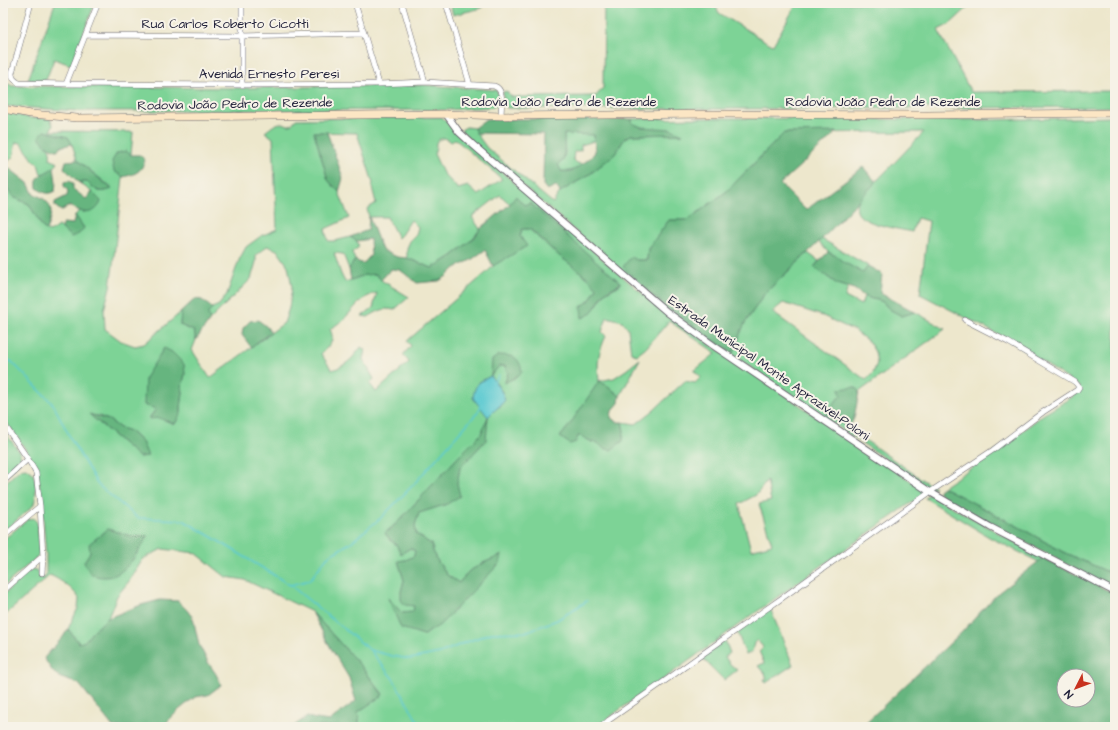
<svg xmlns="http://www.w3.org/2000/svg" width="1118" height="730" font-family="'Architects Daughter',sans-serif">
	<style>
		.green { fill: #7dd396; stroke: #507a68; fill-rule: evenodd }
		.forest { fill: #66b57f; stroke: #446c5d; fill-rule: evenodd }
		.water { fill: #5dcad1; stroke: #407686 }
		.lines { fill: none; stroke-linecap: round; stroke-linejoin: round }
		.stream { stroke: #5dcad1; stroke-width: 1.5 }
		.minor-casing { stroke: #69676e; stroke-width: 6 }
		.tertiary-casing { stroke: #69676e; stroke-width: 8 }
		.secondary-casing { stroke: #69676e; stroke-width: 8 }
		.minor { stroke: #fff; stroke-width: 5 }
		.tertiary { stroke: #fff; stroke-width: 6 }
		.secondary { stroke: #fce6c4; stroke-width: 7 }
		.labels { text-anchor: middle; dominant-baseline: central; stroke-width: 4; stroke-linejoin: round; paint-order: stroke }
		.street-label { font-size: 13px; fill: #22223b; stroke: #f7f3e8 }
	</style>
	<rect width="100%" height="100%" fill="#f7f3e8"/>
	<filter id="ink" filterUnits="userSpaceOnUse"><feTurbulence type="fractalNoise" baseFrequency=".025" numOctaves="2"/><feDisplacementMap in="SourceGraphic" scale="8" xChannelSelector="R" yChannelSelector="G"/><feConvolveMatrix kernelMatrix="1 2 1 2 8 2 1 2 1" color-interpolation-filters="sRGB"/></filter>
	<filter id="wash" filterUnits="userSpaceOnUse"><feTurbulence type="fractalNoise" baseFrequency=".012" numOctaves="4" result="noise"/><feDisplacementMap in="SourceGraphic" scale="16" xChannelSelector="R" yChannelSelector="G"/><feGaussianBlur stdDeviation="0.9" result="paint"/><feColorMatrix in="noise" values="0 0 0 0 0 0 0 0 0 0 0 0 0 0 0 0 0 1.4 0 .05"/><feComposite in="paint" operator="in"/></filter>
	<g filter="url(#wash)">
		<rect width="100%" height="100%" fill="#ede7cc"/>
		<!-- green -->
		<path class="green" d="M55,3H95L71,65L54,59L46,80H28Z
			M450,3H481L482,8L453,15Z
			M604,3H714L719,13L765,41L773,45L797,3H973L950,24L938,30L971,92L1115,91V107L713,109L507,108L504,104L503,92L506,91L512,97L596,96L603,88Z
			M9,84L12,86L242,88L424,85L496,90C500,94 498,100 497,105L493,107L446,110L78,111L3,106V85Z
			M3,112L31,118L50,119L53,125L50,131L133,132L131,155L114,171L123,177L113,265L110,287L104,310L105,329L121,341L135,346L144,344L181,312L180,325L194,331L196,340L192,350L210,378L284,323L289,308L292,287L288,266L277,250L267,246L256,255V262L251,279L210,320L207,314L212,308L219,305L227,294L239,260L246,247L261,236L277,229L273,138L265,132C273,126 278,120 288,125H291L296,119L442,117L457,133L666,314L924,490V492L921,496C840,553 759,609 679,668C652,688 623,705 598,727H358L359,720L358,712L383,694L360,665L312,612L245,580L226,577L196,553L162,549L143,559L130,580L117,596L108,618L93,631L85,642L79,643L68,629L78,608L79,598C71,587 62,581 50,575L3,617V595L31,569C40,570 37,572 40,578H44L46,576V554L42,505L38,473L31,457L3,418V183L13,197L29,204L43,228L50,232L58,226L65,231L71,237L84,228L75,215L80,211L88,213L101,201L92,192L78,182H87C97,190 99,195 112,188L77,160L72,144L68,137L44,131V144C50,148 51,151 50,159L58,163C53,169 49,172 41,174L38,164L34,161L21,143L16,142L13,157L3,166ZM314,132L357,133L373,183L372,187L376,203L367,209L369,217H387L398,238L401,235L411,220L418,227L416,235L410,241L407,248V258L432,268C448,259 470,245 480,229L472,217L500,195L510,204L527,205L530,203L621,284L605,293L595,308L587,316L581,307L590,300L597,288L588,278L557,254L529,229H522L520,236L506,257L493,266L486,273L407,341L411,346L403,355L409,362L376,392L370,384L374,379L363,359L365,350L361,347C353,358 346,366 332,370L321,354C329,345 336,342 330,329C335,326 339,323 343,320C354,309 362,296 377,293L373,308L362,316L368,317C377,312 383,307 394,310L409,297L381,280L376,274L365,275L345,282L341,274L334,253L343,254L349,269L355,260L352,252L359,247L357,241L350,237L335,241H328L325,229L349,218L339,192L328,180ZM444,138L452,142L455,139L502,179L478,195L468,186L458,189L443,173L434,154C439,145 431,141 444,138ZM607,317L622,321L628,329L631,353L637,355L646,348L669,321L716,353L694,371L701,377L695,383L685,381L654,410L636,424L622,422L624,431L603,448L598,443L592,442L581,436L560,437L568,427L608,386L620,396L640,359L626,370L614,378L599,381C597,361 598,354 606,336L602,332ZM164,348L185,374L182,386L183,393L181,407V413L175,424L159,418H149L156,409L159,356ZM499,355L517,377L505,382L508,373L505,366H499L491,375ZM491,376L503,393L501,406L494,409L479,382ZM90,415L99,416L109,420L120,428L130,431L142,442L147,456L139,457ZM487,419L486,440L460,468L457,483L447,504L419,513L415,525L416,534L431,544L435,557L447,575L459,583L468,572L483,563L501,556L500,563L424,635L415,632L396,607L402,613L413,612L414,606L401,592L404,580L398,561L406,560L414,556L415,551L410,548L406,551L399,550L396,544L391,541L385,533L397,523L461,454L482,434ZM767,481L771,501L759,504L772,544L751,550L739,504L756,495ZM108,529L135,537L147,536L134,558L124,569L84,562L90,552Z
			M1115,117V575L1063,552L1019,527L943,487L995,452L1044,414L1068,400L1077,393L1080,387L1009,340L920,294L929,221L917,218L912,232C900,229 860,224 857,211C855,205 859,200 862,196L924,132L784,133L727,191L688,220H669L648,249L647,260H637L737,344L740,334L745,323L765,293L808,253L819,261L814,267L837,284L848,287L845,297L861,305L864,296L872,299L878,300L883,302L889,309L902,316L915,312L945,329L859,392L855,387L841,395L826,413L927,483L935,487L931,489L928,488L668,311L473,143L461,130L466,127L474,128L476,133L487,148L553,203L560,192L590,174L615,154L625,138L631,135L682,134L641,127L632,123V119L713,118L988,120ZM783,303L823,316L855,331L869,342L875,352L877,363L873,373L866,380L772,312Z
			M564,134H594V141L581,145V150L574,152L573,159L577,163L582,164C575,171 570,172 560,171L558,164L563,161L565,152L564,145Z
			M822,239L868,266L863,274L842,261L836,256L828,252L819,242Z
			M3,433L6,434C25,459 27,456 3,478Z
			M25,468C28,469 29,469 31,471C37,477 37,499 33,506L3,532V485L20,469Z
			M929,494L1043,558L1039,562L989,537L925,498Z
			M33,518L37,522L40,553L37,557L3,587V540L28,519Z
			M770,608L793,665L766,683L764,679H767L765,674L758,666L764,663L759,651L763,647L757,640L754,643L752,652L746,655L737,632Z
			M725,640L730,653L725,657L730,664L737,670L724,680L701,657Z"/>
		<!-- forest -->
		<path class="forest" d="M486,119H632V123L641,127L671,129L683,134L631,135L625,138L615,154L590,174L560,192L556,186L547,190L543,185L544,134L476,133L474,128ZM564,134L594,135L595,152C591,158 588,160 582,164C573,171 573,172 561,171L558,164L563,161C565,152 564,144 564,134Z
			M44,131L68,137L72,144L63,146L57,150C49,149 44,144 39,137Z
			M314,132H327L343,178L339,192L328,180Z
			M837,132L780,184L806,210L863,167L876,182L822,239L765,293L745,323L740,334L737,344L733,353L717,343L651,294L623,267L631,257L637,260H647L648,249L669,220H688L727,191L784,133Z
			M126,151L131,155H140L145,160C141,173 135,174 123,177L114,171L112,161L117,153Z
			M77,160L112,189C99,194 97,191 87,182H78L64,168L66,161Z
			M5,165L28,183L34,195C42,196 50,202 51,211C51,216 48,226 46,230L43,228L37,218L29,204L13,197L3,183V166Z
			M54,167L56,182L55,191C48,195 43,193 37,188C35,173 45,175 54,167Z
			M69,181L73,183V189L86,199L92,192L101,201C100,205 99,206 96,209C86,217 78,209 69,206L61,211L55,206V202L67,196L68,191L64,186V182Z
			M516,196L523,204L527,205L530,203L621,283C616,287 608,289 604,294C597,302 594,315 582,318L581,307L590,300L597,288L588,278L557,254L530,229H522L520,236L527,246L493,266L485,250L471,260L455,268L447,276L439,281L417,283L400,270L391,269L381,280L376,274L365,275L351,280L349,269L355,260L363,264L371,255L370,239L357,241L350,237L368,230L369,217L382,250L397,257L407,258L432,268L451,257L475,237L480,229L510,204Z
			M75,215L84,228L79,234L71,237L61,228L63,223L73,224Z
			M828,252L836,256L842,261L863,273L868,266L882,274L880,293L915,312L902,316L889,309L883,302L878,300L872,299L864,296L854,289L837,284L814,267Z
			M195,299L202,300L212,308L208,314L210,320L196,340L194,331L180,325L181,312Z
			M258,320L266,326L271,332L251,347L242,335L243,328L250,321Z
			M164,348L172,352L184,364L185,374L182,386L183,393L181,407V413L175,424L159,418L149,419L156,409L144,405L145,378Z
			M499,355C514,356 519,356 522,372C517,377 511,379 505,383L508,373L505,366H499L491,376L492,360Z
			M599,381L608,386L620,396L619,403L612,411L611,418L617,422H622L624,431L623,441L611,450L603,448L598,443L592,442L581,436H578L576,442L570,444L560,437L568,427Z
			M855,387L859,392L854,418L849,428L826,413L841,395L839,389Z
			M89,414L109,420L120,428L130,431L142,442L148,456L139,457Z
			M488,417L486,440L460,468L457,483L460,496L447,504L419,513L415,525L416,534L431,544L435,557L447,575L459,583L468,572L483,563L502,555L500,563L440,625L424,635L401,628L388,598L402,613L413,612L414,606L405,605L401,600V592L404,580L398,561L406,560L414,556L415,551L410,548L401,554L396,544L391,541L385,533L397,523L461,454L481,434Z
			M943,487L1019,527L1063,552L1115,575V590L992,525L939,494V490Z
			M108,529L134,537L148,536C138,551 126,577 105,577C92,577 89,573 84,562L90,552L89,544Z
			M1043,558L1115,594V727H861L962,632L998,593ZM1064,676H1088V700H1064Z
			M160,600L178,601L186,609L193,618L199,645L209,664L216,674L221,685L208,695L195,697L180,709L162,727H113L79,684L61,678L53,672L44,658L63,637L68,629L79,643L85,641L93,631L108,618L141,605Z
			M312,612L360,665L383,695L358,712L359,720L358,727H295V725L307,717L316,719L329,721L356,701L349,678L329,645Z"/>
		<!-- water -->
		<path class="water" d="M491,376L503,394L505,400C500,407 494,410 488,417L473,398C475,383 479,382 491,376Z"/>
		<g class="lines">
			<!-- stream -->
			<path class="stream" d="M3,357L12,362L53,404L72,441L98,485L138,518L183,520L235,551L290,585L370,650L394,680L415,717L423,727
				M494,383L499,375
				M290,585L310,580L327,557L350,543L382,517L413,485L477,413L481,406
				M370,650L392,656L410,659L440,653L464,643L491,633L525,632L557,620L587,601"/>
		</g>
	</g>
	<g filter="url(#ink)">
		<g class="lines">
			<!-- minor casing -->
			<g class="minor-casing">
				<path id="minor" d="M31,3L12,73C12,78 14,80 19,83L66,84L242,85L379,84L425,82L494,86C505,89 501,106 501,116
					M355,3L379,84
					M402,3L425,82
					M446,3L470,85
					M86,35L242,36L363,33
					M66,84L98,3
					M242,85V3
					M3,423L28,459L36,473L40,506L43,556L42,573
					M3,482L28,459
					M3,537L40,506
					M3,591L43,556
					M601,727L609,720L669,678L711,648L782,598L930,492L993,450L1043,412L1077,390L1079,387L1075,382L1008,342L965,320"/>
			</g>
			<!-- tertiary casing -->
			<g class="tertiary-casing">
				<path id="tertiary" d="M446,114L459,132L472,144L667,312L714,346L930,492L990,527L1115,592"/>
			</g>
			<!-- secondary casing -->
			<g class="secondary-casing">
				<path id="secondary" d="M3,109L31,114L77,118L446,114L501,116L712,114L927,115L1115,113"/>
			</g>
			<!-- minor -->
			<use href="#minor" class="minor"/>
			<!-- tertiary -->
			<use href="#tertiary" class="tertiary"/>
			<!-- secondary -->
			<use href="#secondary" class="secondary"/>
		</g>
	</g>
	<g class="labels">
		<!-- street labels -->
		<g class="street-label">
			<text x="225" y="24">Rua Carlos Roberto Cicotti</text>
			<text x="269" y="74">Avenida Ernesto Peresi</text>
			<text x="559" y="102">Rodovia João Pedro de Rezende</text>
			<text x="883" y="102">Rodovia João Pedro de Rezende</text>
			<text transform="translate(235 104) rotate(-1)">Rodovia João Pedro de Rezende</text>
			<text transform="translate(769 368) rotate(35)">Estrada Municipal Monte Aprazível-Poloni</text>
		</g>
	</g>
	<!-- margin -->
	<rect width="1118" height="730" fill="none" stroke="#f7f3e8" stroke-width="16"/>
	<!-- north arrow -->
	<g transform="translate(1076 688) rotate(228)"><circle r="19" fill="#f7f3e8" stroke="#a29fa3"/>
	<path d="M0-3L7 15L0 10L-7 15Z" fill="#c8321e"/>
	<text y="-6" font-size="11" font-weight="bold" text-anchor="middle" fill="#22223b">N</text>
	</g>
</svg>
